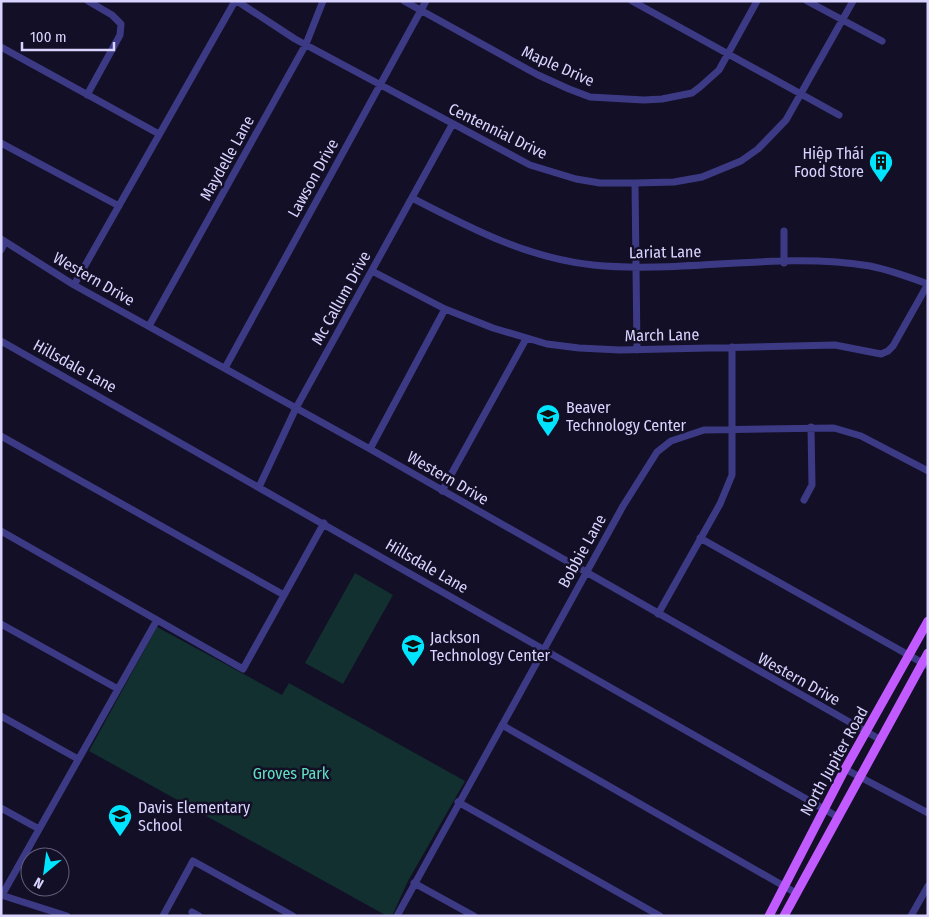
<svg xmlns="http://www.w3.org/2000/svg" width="929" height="917" font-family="'Fira Sans Condensed',sans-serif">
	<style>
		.green { fill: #12302f }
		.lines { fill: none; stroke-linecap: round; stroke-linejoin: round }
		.minor { stroke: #3d3a85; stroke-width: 7 }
		.major { stroke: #c25bff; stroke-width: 9 }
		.labels { text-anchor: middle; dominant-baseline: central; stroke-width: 5; stroke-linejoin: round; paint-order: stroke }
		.street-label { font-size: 16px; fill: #d9d4ff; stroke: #130f26 }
		.poi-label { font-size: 16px; fill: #d9d4ff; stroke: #130f26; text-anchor: start }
		.park-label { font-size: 16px; fill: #5fe0c0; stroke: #130f26 }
	</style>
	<rect width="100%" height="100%" fill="#130f26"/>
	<!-- green -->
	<path class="green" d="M355,573L393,595L343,684L305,663Z
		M157,627L282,695L289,683L465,781L408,881L392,916H387L89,751Z"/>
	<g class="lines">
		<!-- minor -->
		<path class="minor" d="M237,1L295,39L530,165L576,179L600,183H635L674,182L702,177L741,161L758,149L786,120L853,1
			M404,1L538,75L569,89L590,97L644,100L662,99L692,93L700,87L719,70L757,1
			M632,1L839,115
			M807,1L882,41
			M1,47L159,134
			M87,95L120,35L121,24L112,15L88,1
			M1,143L119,206
			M635,183L637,350
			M412,198C470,228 527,258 593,265C682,274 781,251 870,266C890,270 909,277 928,284
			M784,231V263
			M1,239L74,285L370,449L881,740
			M1,250L5,242
			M372,271L445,309L493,328L547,344L579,348L620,350L835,345L881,354L888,351L893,346L928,284
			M74,285L235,1
			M149,326L306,44L323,1
			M1,341L838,817
			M225,368L426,1
			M1,436L284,595
			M370,449L445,309
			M259,487L296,408L452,125
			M442,491L526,339
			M804,500L812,485L811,427
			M1,531L243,669L324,523
			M700,538L928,666
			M658,614L720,504L732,475V347
			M1,624L118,689
			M1,716L78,759
			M502,725L796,893
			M845,769L928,813
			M458,802L660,916
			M1,808L39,829
			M414,883L474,916
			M1,895L67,916
			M2,895L157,620
			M192,912L199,916
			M163,916L193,861L293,916
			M397,916L623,506L657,452L671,441L704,430L834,428L861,436L928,471
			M911,916L928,886"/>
		<!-- major -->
		<path class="major" d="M769,916L845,769L928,621
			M784,916L928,653"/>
	</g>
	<!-- icons -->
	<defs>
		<g id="building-pin" transform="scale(1.25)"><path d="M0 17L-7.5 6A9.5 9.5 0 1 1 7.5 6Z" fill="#00e5ff" stroke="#130f26"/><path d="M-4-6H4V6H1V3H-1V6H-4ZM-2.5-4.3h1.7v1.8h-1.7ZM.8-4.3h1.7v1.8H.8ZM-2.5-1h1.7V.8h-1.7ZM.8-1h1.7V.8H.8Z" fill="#111"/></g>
		<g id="school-pin" transform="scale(1.25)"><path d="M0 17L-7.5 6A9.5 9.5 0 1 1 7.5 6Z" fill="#00e5ff" stroke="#130f26"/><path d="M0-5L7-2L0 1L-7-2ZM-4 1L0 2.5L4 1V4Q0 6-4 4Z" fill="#111"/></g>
	</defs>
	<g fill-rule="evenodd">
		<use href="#building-pin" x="881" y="162"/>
		<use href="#school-pin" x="548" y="416"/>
		<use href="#school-pin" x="413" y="646"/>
		<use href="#school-pin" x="120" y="816"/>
	</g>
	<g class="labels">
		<!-- street labels -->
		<g class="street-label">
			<text transform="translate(558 66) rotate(24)">Maple Drive</text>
			<text transform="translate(498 131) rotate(26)">Centennial Drive</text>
			<text transform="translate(227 158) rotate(-61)">Maydelle Lane</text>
			<text transform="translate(313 178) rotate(-61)">Lawson Drive</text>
			<text transform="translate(665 252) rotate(-1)">Lariat Lane</text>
			<text transform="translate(94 279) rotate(30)">Western Drive</text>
			<text transform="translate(341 298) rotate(-61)">Mc Callum Drive</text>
			<text transform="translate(662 335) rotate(-1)">March Lane</text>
			<text transform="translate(75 366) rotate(29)">Hillsdale Lane</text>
			<text transform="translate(448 478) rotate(30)">Western Drive</text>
			<text transform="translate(582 551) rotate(-61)">Bobbie Lane</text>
			<text transform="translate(427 566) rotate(30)">Hillsdale Lane</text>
			<text transform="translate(799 679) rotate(29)">Western Drive</text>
			<text transform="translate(834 761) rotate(-61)">North Jupiter Road</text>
		</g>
		<!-- poi labels -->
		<g class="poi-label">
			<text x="864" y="153" text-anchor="end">Hiệp Thái<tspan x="864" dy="18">Food Store</tspan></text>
			<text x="566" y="407">Beaver<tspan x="566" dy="18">Technology Center</tspan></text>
			<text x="430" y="637">Jackson<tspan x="430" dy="18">Technology Center</tspan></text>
			<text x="138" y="807">Davis Elementary<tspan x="138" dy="18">School</tspan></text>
		</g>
		<!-- park labels -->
		<g class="park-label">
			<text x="291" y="773">Groves Park</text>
		</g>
	</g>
	<!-- border -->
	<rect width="929" height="917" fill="none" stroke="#d9d4ff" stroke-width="5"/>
	<!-- north arrow -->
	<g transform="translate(45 872) rotate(209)"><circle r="24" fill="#130f26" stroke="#625e7d"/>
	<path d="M0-4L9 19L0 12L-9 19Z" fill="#00e5ff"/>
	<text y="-8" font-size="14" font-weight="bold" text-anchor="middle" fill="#d9d4ff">N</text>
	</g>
	<!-- scale -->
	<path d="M22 42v8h92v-8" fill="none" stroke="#d9d4ff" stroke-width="2.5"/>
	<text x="30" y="42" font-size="15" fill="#d9d4ff" stroke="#130f26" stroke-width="4" paint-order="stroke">100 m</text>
</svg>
